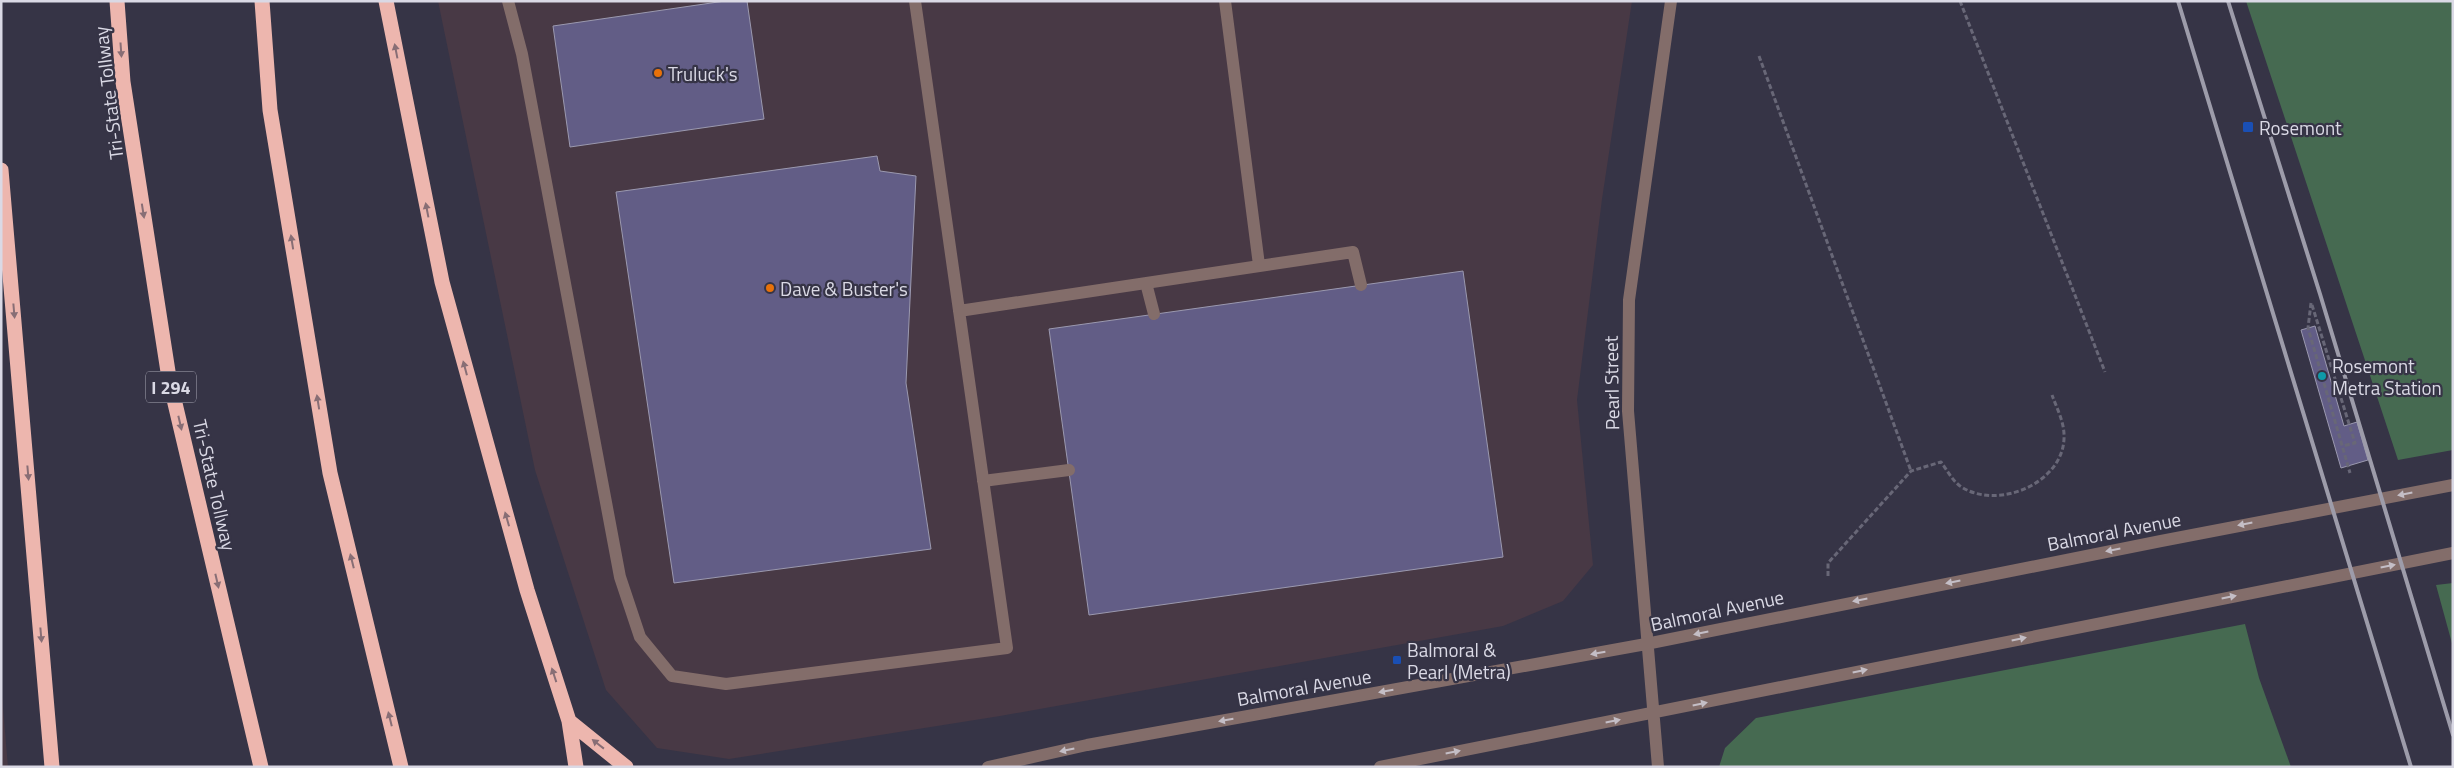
<svg xmlns="http://www.w3.org/2000/svg" width="2454" height="768" font-family="'Titillium Web',sans-serif">
	<style>
		.commercial { fill: #483945 }
		.green { fill: #466a51 }
		.building { fill: #625d86; stroke: #9b99af }
		.lines { fill: none; stroke-linecap: round; stroke-linejoin: round }
		.path { stroke: #686777; stroke-width: 3; stroke-dasharray: 5 2.5; stroke-linecap: butt }
		.minor { stroke: #836d6a; stroke-width: 12 }
		.highway { stroke: #edb6ae; stroke-width: 15 }
		.rail { stroke: #9d9caa; stroke-width: 4 }
		.oneway { fill: #886e75 }
		.oneway2 { fill: #c4bec6 }
		.food-dot { fill: #e8710a; stroke: #363446; stroke-width: 2 }
		.transit-dot { fill: #1a4fb4; stroke: #363446; stroke-width: 2 }
		.culture-dot { fill: #0f9aa8; stroke: #363446; stroke-width: 2 }
		.labels { text-anchor: middle; dominant-baseline: central; stroke-width: 4.5; stroke-linejoin: round; paint-order: stroke }
		.shield { fill: #363446; stroke: #a9a8b5; stroke-width: 1 }
		.shield-label { font-size: 18px; font-weight: bold; fill: #dad9e5 }
		.poi-label { font-size: 19px; fill: #dad9e5; stroke: #363446; text-anchor: start }
		.street-label { font-size: 19px; fill: #dad9e5; stroke: #363446 }
	</style>
	<rect width="100%" height="100%" fill="#363446"/>
	<!-- commercial -->
	<path class="commercial" d="M438,1H1632L1602,199L1577,400L1593,565L1563,601L1503,626L1000,716L729,759L657,748L606,690L535,470Z
		M1,684L8,767H1Z"/>
	<!-- green -->
	<path class="green" d="M2246,1H2453V450L2398,460Z
		M2453,583V647L2436,585Z
		M2245,624L2259,678L2291,767H1719L1725,748L1756,718Z"/>
	<!-- building -->
	<path class="building" d="M725,1H747L764,119L570,147L553,26Z
		M877,156L880,171L916,176L906,383L931,549L674,583L616,192Z
		M1463,271L1503,557L1089,615L1049,329Z
		M2315,326L2344,426L2357,422L2368,460L2341,468L2301,330Z"/>
	<g class="lines">
		<!-- path -->
		<path class="path" d="M1960,1L2105,372
			M1759,56L1911,471
			M2311,303L2308,328L2350,473
			M2312,305L2355,443L2343,446
			M1828,576V563L1911,471L1941,462C1947,470 1952,480 1960,486C1996,511 2062,484 2064,439C2065,423 2057,409 2052,395"/>
		<!-- minor -->
		<path class="minor" d="M508,1L522,54L620,577L640,637L672,676L726,684L1007,648L915,1
			M1225,1L1259,265
			M1146,283L1154,314
			M959,311L1353,252L1361,285
			M983,481L1069,470
			M988,767L1087,745L1646,644L2161,541L2453,485
			M1380,767L2453,553
			M1658,767L1628,411L1629,300L1671,1"/>
		<!-- highway -->
		<path class="highway" d="M117,1L123,82L169,378L261,767
			M262,1L270,110L330,473L401,767
			M386,1L442,282L527,590L569,721L576,767
			M1,170L52,767
			M569,721L626,767"/>
		<!-- rail -->
		<path class="rail" d="M2178,1L2411,767
			M2228,1L2320,294L2453,735"/>
	</g>
	<!-- one-way arrows -->
	<defs><path id="oneway-solid" d="M-6-.8H1V-3.2L6.5 0L1 3.2V.8H-6Z" transform="scale(1.25)"/></defs>
	<g class="oneway">
		<use href="#oneway-solid" transform="translate(121 50) rotate(86)"/>
		<use href="#oneway-solid" transform="translate(396 51) rotate(-101)"/>
		<use href="#oneway-solid" transform="translate(427 210) rotate(-101)"/>
		<use href="#oneway-solid" transform="translate(143 211) rotate(81)"/>
		<use href="#oneway-solid" transform="translate(292 242) rotate(-99)"/>
		<use href="#oneway-solid" transform="translate(14 311) rotate(85)"/>
		<use href="#oneway-solid" transform="translate(465 368) rotate(-105)"/>
		<use href="#oneway-solid" transform="translate(318 402) rotate(-99)"/>
		<use href="#oneway-solid" transform="translate(180 423) rotate(77)"/>
		<use href="#oneway-solid" transform="translate(28 473) rotate(85)"/>
		<use href="#oneway-solid" transform="translate(507 519) rotate(-106)"/>
		<use href="#oneway-solid" transform="translate(352 561) rotate(-104)"/>
		<use href="#oneway-solid" transform="translate(217 581) rotate(77)"/>
		<use href="#oneway-solid" transform="translate(41 635) rotate(85)"/>
		<use href="#oneway-solid" transform="translate(554 675) rotate(-108)"/>
		<use href="#oneway-solid" transform="translate(390 719) rotate(-104)"/>
		<use href="#oneway-solid" transform="translate(598 744) rotate(-142)"/>
	</g>
	<g class="oneway2">
		<use href="#oneway-solid" transform="translate(2405 494) rotate(169)"/>
		<use href="#oneway-solid" transform="translate(2245 524) rotate(169)"/>
		<use href="#oneway-solid" transform="translate(2113 550) rotate(169)"/>
		<use href="#oneway-solid" transform="translate(2388 566) rotate(-11)"/>
		<use href="#oneway-solid" transform="translate(1953 582) rotate(169)"/>
		<use href="#oneway-solid" transform="translate(2229 597) rotate(-11)"/>
		<use href="#oneway-solid" transform="translate(1860 600) rotate(169)"/>
		<use href="#oneway-solid" transform="translate(1701 633) rotate(168)"/>
		<use href="#oneway-solid" transform="translate(2019 639) rotate(-12)"/>
		<use href="#oneway-solid" transform="translate(1598 653) rotate(170)"/>
		<use href="#oneway-solid" transform="translate(1860 671) rotate(-12)"/>
		<use href="#oneway-solid" transform="translate(1386 691) rotate(170)"/>
		<use href="#oneway-solid" transform="translate(1700 704) rotate(-12)"/>
		<use href="#oneway-solid" transform="translate(1226 720) rotate(170)"/>
		<use href="#oneway-solid" transform="translate(1613 721) rotate(-11)"/>
		<use href="#oneway-solid" transform="translate(1067 750) rotate(168)"/>
		<use href="#oneway-solid" transform="translate(1453 752) rotate(-11)"/>
	</g>
	<!-- markers -->
	<g class="food-dot">
		<circle cx="658" cy="73" r="5"/>
		<circle cx="770" cy="288" r="5"/>
	</g>
	<g class="transit-dot">
		<rect x="2242" y="121" width="12" height="12" rx="2.5"/>
		<rect x="1392" y="655" width="10" height="10" rx="2.5"/>
	</g>
	<circle class="culture-dot" cx="2322" cy="376" r="5"/>
	<g class="labels">
		<!-- shield labels -->
		<rect class="shield" x="146" y="371.5" width="50" height="31" rx="4"/>
		<g class="shield-label">
			<text x="171" y="387">I 294</text>
		</g>
		<!-- poi labels -->
		<g class="poi-label">
			<text x="668" y="73">Truluck's</text>
			<text x="2259" y="127">Rosemont</text>
			<text x="780" y="288">Dave &amp; Buster's</text>
			<text x="2332" y="365">Rosemont<tspan x="2332" dy="22">Metra Station</tspan></text>
			<text x="1407" y="649">Balmoral &amp;<tspan x="1407" dy="22">Pearl (Metra)</tspan></text>
		</g>
		<!-- street labels -->
		<g class="street-label">
			<text transform="translate(108 93) rotate(-97)">Tri-State Tollway</text>
			<text transform="translate(1611 383) rotate(-91)">Pearl Street</text>
			<text transform="translate(215 485) rotate(77)">Tri-State Tollway</text>
			<text transform="translate(2114 531) rotate(-11)">Balmoral Avenue</text>
			<text transform="translate(1717 610) rotate(-12)">Balmoral Avenue</text>
			<text transform="translate(1304 687) rotate(-10)">Balmoral Avenue</text>
		</g>
	</g>
	<!-- border -->
	<rect width="2454" height="768" fill="none" stroke="#dad9e5" stroke-width="5"/>
</svg>
